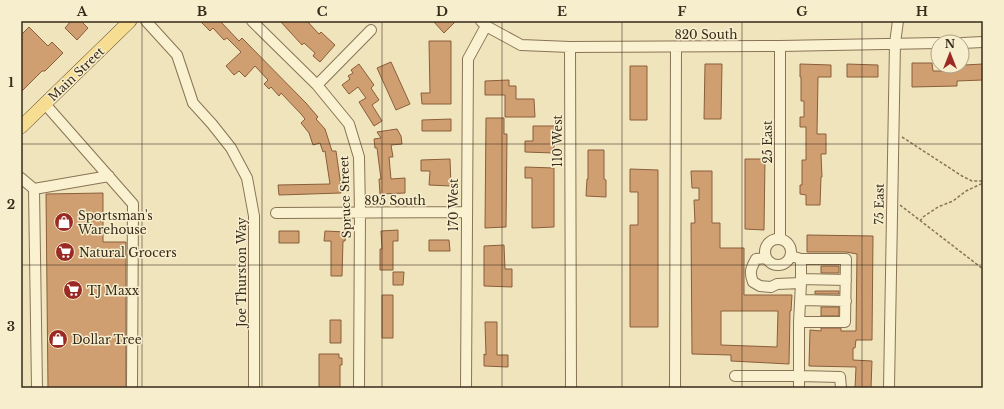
<svg xmlns="http://www.w3.org/2000/svg" width="1004" height="409" font-family="'Libre Baskerville',serif">
	<style>
		.building { fill: #d09f71; stroke: #895e3a; fill-rule: evenodd }
		.lines { fill: none; stroke-linecap: round; stroke-linejoin: round }
		.minor-casing { stroke: #887455; stroke-width: 12 }
		.major-casing { stroke: #55412a; stroke-width: 14 }
		.path { stroke: #887455; stroke-width: 1.5; stroke-dasharray: 3 2; stroke-linecap: butt }
		.minor { stroke: #faf1d0; stroke-width: 10 }
		.major { stroke: #f6dd92; stroke-width: 13 }
		.grid { fill: none; stroke: #372a1b; stroke-width: 1; stroke-opacity: 0.55 }
		.labels { text-anchor: middle; dominant-baseline: central; stroke-width: 3; stroke-linejoin: round; paint-order: stroke }
		.street-label { font-size: 12px; fill: #372a1b; stroke: #f7eecd }
		.poi-label { font-size: 12px; fill: #372a1b; stroke: #f7eecd; text-anchor: start }
		.neatline { fill: none; stroke: #372a1b; stroke-width: 1.5 }
		.grid-label { font-size: 13px; text-anchor: middle; font-weight: bold; fill: #372a1b }
	</style>
	<rect width="100%" height="100%" fill="#f0e4bd"/>
	<!-- building -->
	<path class="building" d="M71,21H81L88,28L77,40L65,28Z
		M200,21H220L239,41L242,38L306,103L318,117L316,119L325,129L332,151H336L340,179L341,193L279,195L278,185L330,184L325,151L323,152L320,143L313,145L309,133L301,123L305,119L301,114L281,93L279,96L271,87L269,89L264,84L268,80L255,66L245,77L239,71L234,75L226,66L241,52L227,38L224,40L213,28L210,31Z
		M280,21H307L319,34L321,32L335,45L320,62L313,56L315,53L304,43L302,45Z
		M433,21H456L444,33Z
		M29,27L48,46L52,42L63,53L45,71H42L21,92V35Z
		M429,41H451V104H422L421,93H430Z
		M391,62L410,104L396,110L377,68Z
		M912,63H932L933,71H946V66L983,64V80L957,81V86L912,87Z
		M359,64L374,85L371,88L379,100L372,105L382,121L374,126L359,102L366,98L358,87L349,94L342,85L350,79L348,76L353,73L351,70Z
		M705,64H722L721,119H704Z
		M800,64L831,65V77H818L817,134H826V154H821L822,177H821L820,205H806V195L800,194V185H802V160H806V127H800V117H804V101H801V77H800Z
		M847,64L878,65V77H847Z
		M630,66H647V120H630Z
		M509,80V86H516V99H534L535,117H505V95H485V81Z
		M486,118H504V134H507L506,227L485,228Z
		M451,119V131H422V120Z
		M533,126H554V153L525,152V141H533Z
		M397,129L401,136L402,144L391,145L393,157H389L391,179L405,178V193L380,194L379,179H381L377,148H375L374,139L381,138L377,132Z
		M588,150H604V179L606,180V197L586,196L587,179H588Z
		M450,159L451,186L429,185L430,171H421V160Z
		M745,159H765L764,230L745,229Z
		M525,167L554,168V227L532,228V178H525Z
		M630,169L658,170V327H630V225H638V192H630Z
		M691,171H712V223H720V248H744V295H792L791,311H790L789,364L731,361V355L692,354L691,223H695L694,200H699V188H692ZM721,311H778L777,347L721,345Z
		M103,193V242H126V388H48L46,194Z
		M398,230V241H393V270H380V249H382L381,231Z
		M279,231H299V243H279Z
		M325,231L346,232L345,241H343L342,276H331V241H324Z
		M807,235L873,236L872,340H856L855,348H853V360L872,361L871,388H855L856,367L809,366L810,330L821,331V328H841V331H856L857,254L846,252H807Z
		M429,240H449L450,251H429Z
		M504,245L505,269H512V287L484,286V246Z
		M821,266H839V273H821Z
		M393,272H404L403,285H393Z
		M815,291H839V294H815Z
		M382,295H393V338H382Z
		M821,307H839V316H821Z
		M330,320H341V343H330Z
		M485,322H497V355H508V367L484,366V354L486,355Z
		M319,354H339V358H342V365H340V388H319Z"/>
	<g class="lines">
		<!-- minor casing -->
		<g class="minor-casing">
			<path id="minor" d="M146,21L177,55L193,103L212,124L231,148L247,178L254,216V388
				M252,21L317,85L349,124L359,157L360,213L359,388
				M481,21L486,26L521,45L570,47L780,46L938,43
				M962,43L983,42
				M570,47L571,388
				M317,85L371,30
				M45,104L133,204L132,388
				M21,178L34,189L37,388
				M34,189L109,176
				M276,213L466,212
				M780,238V46
				M765 252a13 13 0 1 1 26 0a13 13 0 1 1-26 0Z
				M766,258L756,259C751,268 749,272 753,282L760,286L771,287L777,284L801,283V259L791,256
				M801,259H846L845,322H799L801,283
				M801,279L846,280
				M800,300L846,301
				M735,376H799V322
				M466,388L468,59L486,26
				M675,388L676,47
				M799,388V376L840,377L841,388
				M889,388L895,43L898,21"/>
		</g>
		<!-- major casing -->
		<g class="major-casing">
			<path id="major" d="M21,127L130,21"/>
		</g>
		<!-- path -->
		<path class="path" d="M902,137L962,176L972,181H983
			M900,205L983,269
			M920,221L923,217L938,207L953,201L966,191L983,183"/>
		<!-- minor -->
		<use href="#minor" class="minor"/>
		<!-- major -->
		<use href="#major" class="major"/>
	</g>
	<!-- grid -->
	<path class="grid" d="M142,21V388M262,21V388M382,21V388M502,21V388M622,21V388M742,21V388M862,21V388M21,144H983M21,265H983"/>
	<!-- icons -->
	<defs>
		<g id="shop-disc" transform="scale(1)"><circle r="9.5" fill="#9a2a23" stroke="#f7eecd"/><path d="M-5-2.5h2.3a2.7 3.5 0 0 1 5.4 0H5L5.5 6h-11ZM-1.5-2.5h3a1.5 2.3 0 0 0-3 0Z" fill="#fff"/></g>
		<g id="supermarket-disc" transform="scale(1)"><circle r="9.5" fill="#9a2a23" stroke="#f7eecd"/><path d="M-6-5.5h2.5l.6 2H6L4.5 2H-2.5L-4.4-4H-6ZM-1.5 3.2a1.3 1.3 0 1 0 .1 0ZM3 3.2a1.3 1.3 0 1 0 .1 0Z" fill="#fff"/></g>
	</defs>
	<g fill-rule="evenodd">
		<use href="#shop-disc" x="64" y="222"/>
		<use href="#supermarket-disc" x="65" y="252"/>
		<use href="#supermarket-disc" x="73" y="290"/>
		<use href="#shop-disc" x="58" y="339"/>
	</g>
	<g class="labels">
		<!-- street labels -->
		<g class="street-label">
			<text x="706" y="34">820 South</text>
			<text transform="translate(76 74) rotate(-44)">Main Street</text>
			<text transform="translate(557 141) rotate(-90)">110 West</text>
			<text transform="translate(767 142) rotate(-90)">25 East</text>
			<text transform="translate(345 197) rotate(-92)">Spruce Street</text>
			<text x="395" y="200">895 South</text>
			<text transform="translate(879 204) rotate(-89)">75 East</text>
			<text transform="translate(453 205) rotate(-90)">170 West</text>
			<text transform="translate(241 272) rotate(-90)">Joe Thurston Way</text>
		</g>
		<!-- poi labels -->
		<g class="poi-label">
			<text x="78" y="215">Sportsman's<tspan x="78" dy="14">Warehouse</tspan></text>
			<text x="79" y="252">Natural Grocers</text>
			<text x="87" y="290">TJ Maxx</text>
			<text x="72" y="339">Dollar Tree</text>
		</g>
	</g>
	<!-- border -->
	<rect width="1004" height="409" fill="none" stroke="#f7eecd" stroke-width="44"/>
	<!-- north arrow -->
	<g transform="translate(950 54)"><circle r="19" fill="#f7eecd" stroke="#aaa086"/>
	<path d="M0-3L7 15L0 10L-7 15Z" fill="#9a2a23"/>
	<text y="-6" font-size="11" font-weight="bold" text-anchor="middle" fill="#372a1b">N</text>
	</g>
	<rect x="22" y="22" width="960" height="365" class="neatline"/>
	<g class="grid-label">
		<text x="82" y="16">A</text>
		<text x="202" y="16">B</text>
		<text x="322" y="16">C</text>
		<text x="442" y="16">D</text>
		<text x="562" y="16">E</text>
		<text x="682" y="16">F</text>
		<text x="802" y="16">G</text>
		<text x="922" y="16">H</text>
		<text x="11" y="87">1</text>
		<text x="11" y="209">2</text>
		<text x="11" y="331">3</text>
	</g>
</svg>
